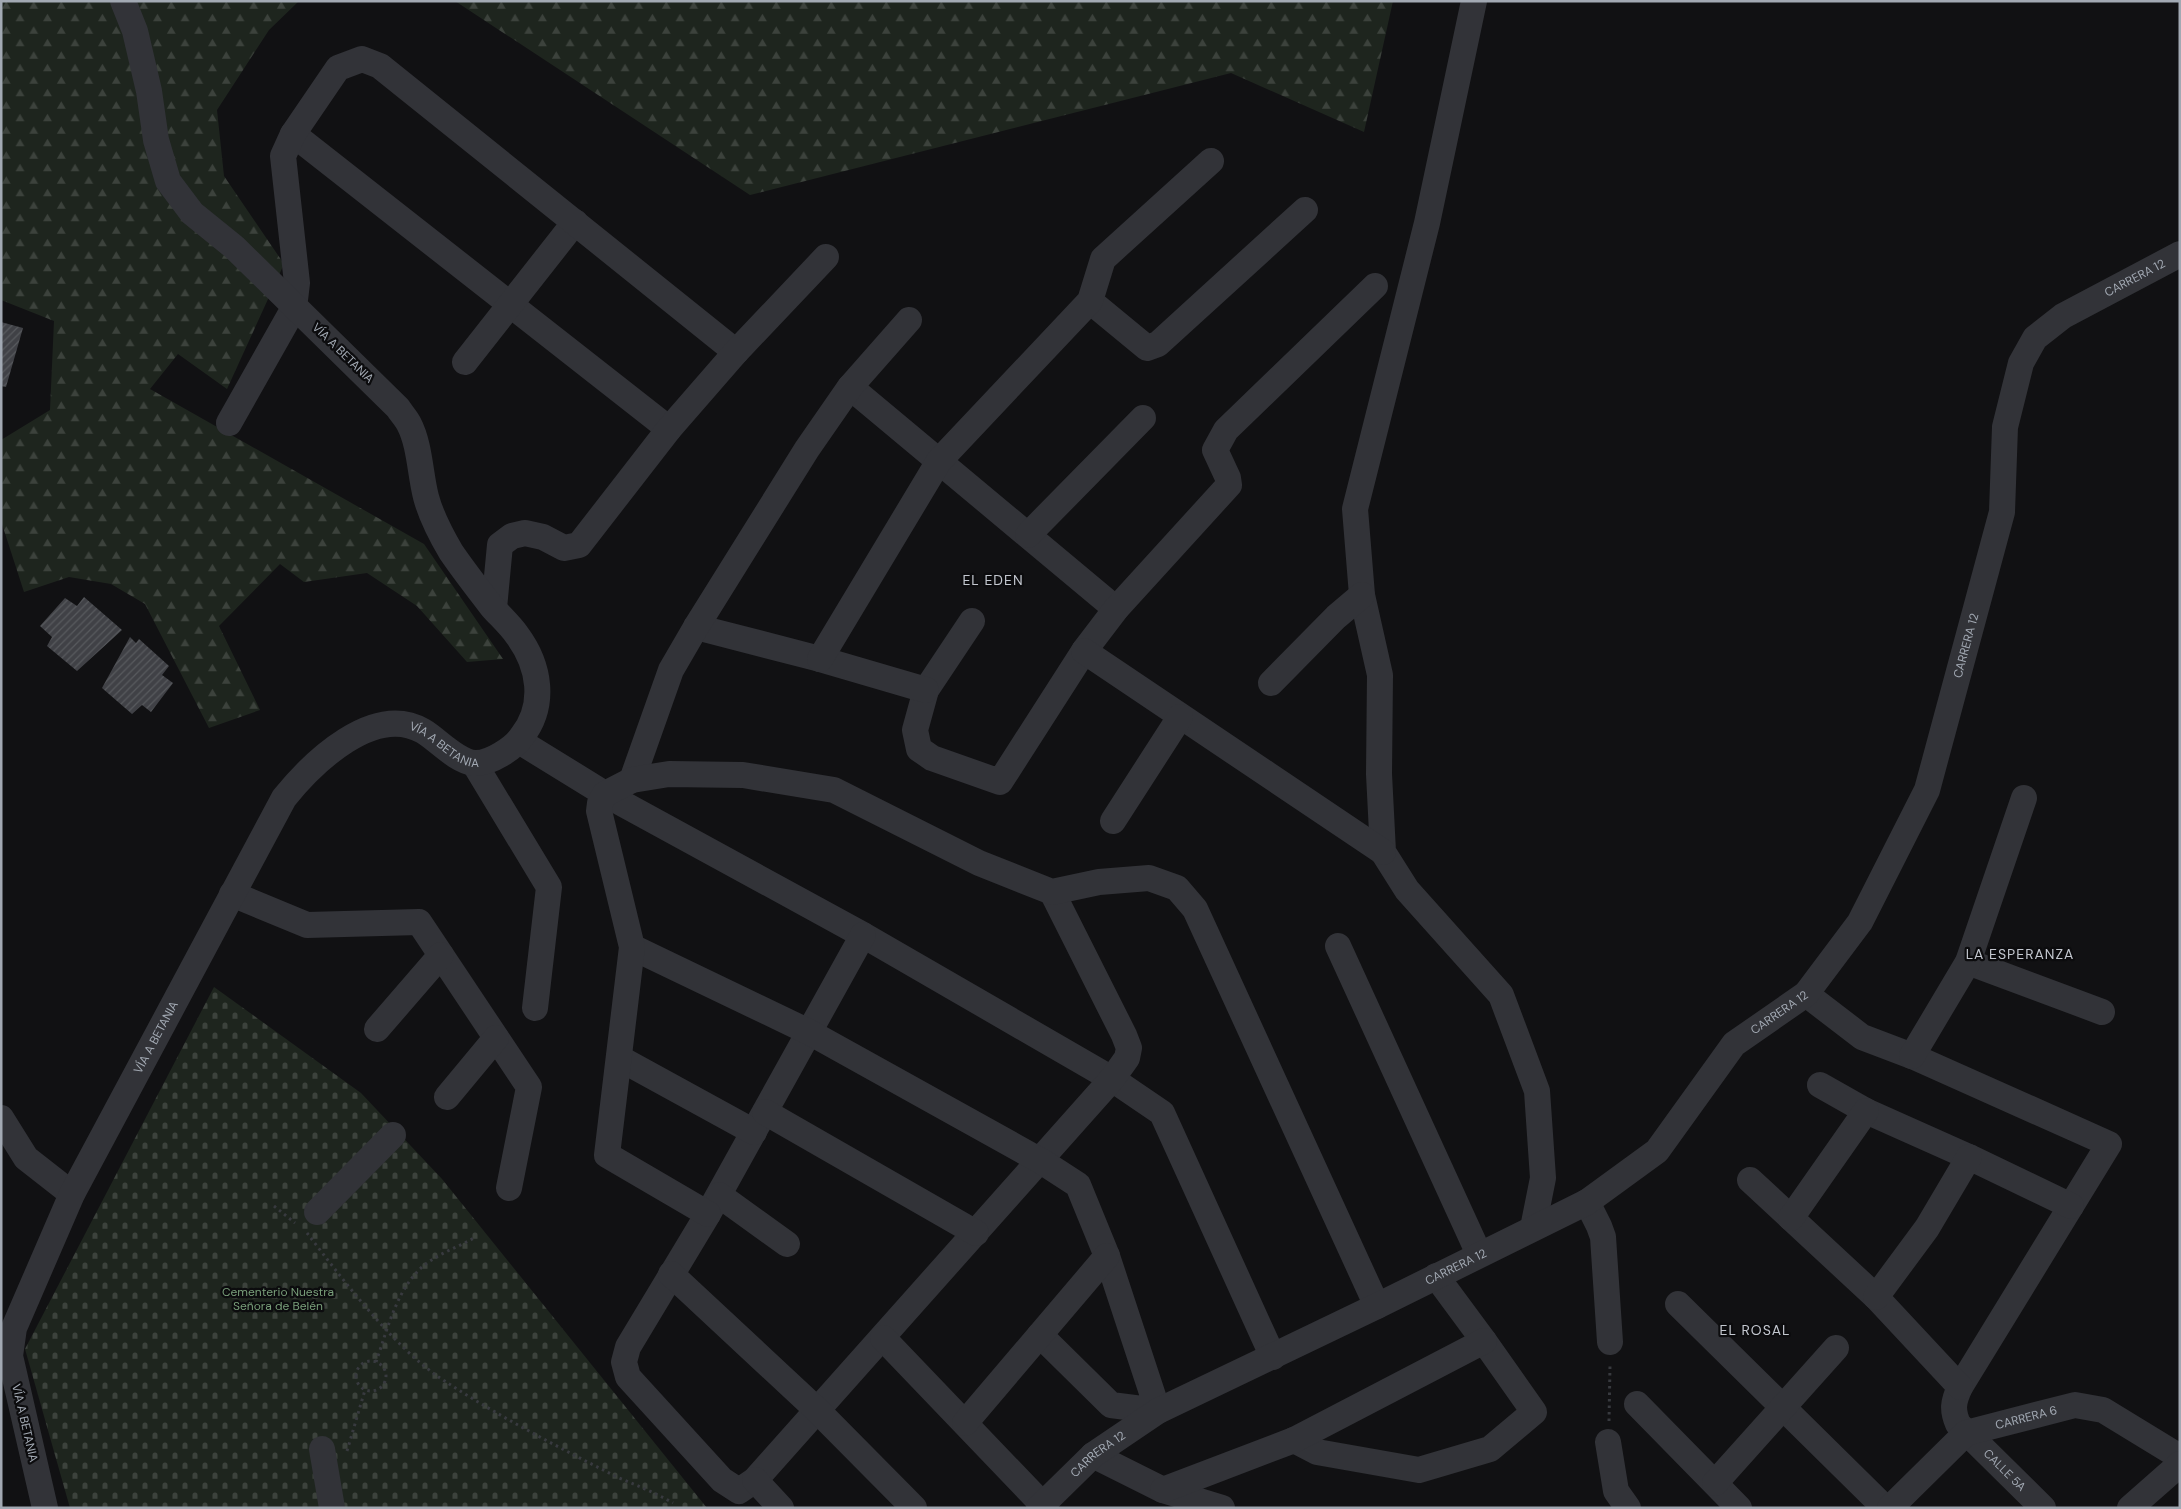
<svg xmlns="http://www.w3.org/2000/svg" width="2181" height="1509" font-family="'DM Sans',sans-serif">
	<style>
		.forest { fill: url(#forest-firs) }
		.cemetery { fill: url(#cemetery-stones) }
		.building { fill: url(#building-hatch) }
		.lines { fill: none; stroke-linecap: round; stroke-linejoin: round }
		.path { stroke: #383a3f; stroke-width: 3; stroke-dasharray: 2.5 4; stroke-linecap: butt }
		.minor { stroke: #323338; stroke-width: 26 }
		.labels { text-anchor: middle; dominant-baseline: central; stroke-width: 4.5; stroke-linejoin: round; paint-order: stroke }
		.street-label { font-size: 12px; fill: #a2a9b3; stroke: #0c0c0e }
		.park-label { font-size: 12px; fill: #799f7a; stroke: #0c0c0e }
		.neighbourhood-label { font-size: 14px; letter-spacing: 1px; fill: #c3c7cf; stroke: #0c0c0e }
	</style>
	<defs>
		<pattern id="forest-firs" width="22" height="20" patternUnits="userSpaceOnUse" patternTransform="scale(1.25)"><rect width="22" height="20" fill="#1e251e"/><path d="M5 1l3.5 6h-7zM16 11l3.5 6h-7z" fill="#3c423c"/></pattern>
		<pattern id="cemetery-stones" width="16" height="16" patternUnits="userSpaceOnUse" patternTransform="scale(1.25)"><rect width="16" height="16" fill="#1e251e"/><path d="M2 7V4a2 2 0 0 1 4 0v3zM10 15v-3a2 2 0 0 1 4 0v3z" fill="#3c423c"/></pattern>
		<pattern id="building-hatch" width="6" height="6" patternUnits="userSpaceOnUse" patternTransform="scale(1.25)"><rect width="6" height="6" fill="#404146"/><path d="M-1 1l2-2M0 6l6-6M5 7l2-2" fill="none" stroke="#585a5e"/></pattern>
	</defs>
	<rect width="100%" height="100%" fill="#111113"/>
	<!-- forest -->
	<path class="forest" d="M1,1H299L269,30L217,110L224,176L284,264L227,389L178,354L150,389L424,544L503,659L467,662L417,606L367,573L304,582L280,564L219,626L260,710L209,728L145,604L111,584L69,577L24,592L1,521V440L50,410L54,321L1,300Z
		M455,1H1393L1364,132L1231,73L750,195Z"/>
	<!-- cemetery -->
	<path class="cemetery" d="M214,987L361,1093L442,1179L707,1508H70L25,1349Z"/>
	<!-- building -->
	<path class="building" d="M1,322L23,328L6,387L1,386Z
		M84,597L122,630L77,671L47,646L52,637L40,626L65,598L77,606Z
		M130,637L136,643L139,639L169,666L162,675L173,683L151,712L142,705L132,714L102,688Z"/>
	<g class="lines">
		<!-- path -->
		<path class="path" d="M274,1206L295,1223
			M307,1233C343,1280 392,1345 440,1378C496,1415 556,1446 615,1476C635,1485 654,1492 673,1503
			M356 1376a15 15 0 1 1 30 0a15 15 0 1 1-30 0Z
			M376,1362C388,1328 398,1282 430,1261C443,1252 460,1246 474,1238
			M1609,1421L1610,1365
			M347,1451L365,1390"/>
		<!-- minor -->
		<g class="minor">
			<path d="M1474,1L1427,223L1355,509L1362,595L1380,675L1379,774L1383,852L1407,890L1501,995L1537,1091L1543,1178L1533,1228"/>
			<path d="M293,134L669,429"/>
			<path d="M1090,301L1147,348L1158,344L1305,210"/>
			<path d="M465,362L575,222"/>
			<path d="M850,387L1116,609"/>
			<path d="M229,423L294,308L297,283L283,156L293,134L338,68L362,59L380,66L736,352"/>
			<path d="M1028,535L1143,418"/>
			<path d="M494,608L500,545L512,536L525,533L543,537L564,548L579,545L669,429L736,352L826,257"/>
			<path d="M972,621L926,690L915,730L919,749L932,758L1000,782L1084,651L1116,609L1229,485L1228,478L1215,450L1226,430L1375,286"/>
			<path d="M696,627L820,659L926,690"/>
			<path d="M1084,651L1383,852"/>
			<path d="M820,659L939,461L1090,301L1103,259L1211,161"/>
			<path d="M1271,683L1336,617L1362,595"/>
			<path d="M519,741L605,794L863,935L1112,1079L1162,1113L1273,1357"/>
			<path d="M474,763L549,887L535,1008"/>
			<path d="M632,780L671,670L696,627L807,449L850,387L909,320"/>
			<path d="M1113,821L1180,717"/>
			<path d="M232,894L307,925L419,922L529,1087L509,1188"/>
			<path d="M863,935L708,1214L628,1347L624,1362L628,1377L722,1480L739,1491L755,1480L1112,1079L1127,1058L1129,1048L1124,1035L1052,892"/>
			<path d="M1338,946L1479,1254"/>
			<path d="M632,947L809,1032L1041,1161L1078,1185L1107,1256L1158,1411L1111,1405L1040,1335"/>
			<path d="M1968,962L2102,1012"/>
			<path id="s1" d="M1806,994L1862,1037L1912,1056L2109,1144L1960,1387C1953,1402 1952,1410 1958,1424L2043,1508"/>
			<path d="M377,1029L441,955"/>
			<path d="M1912,1056L1968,962L2024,798"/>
			<path d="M619,1058L754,1132"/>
			<path d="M1820,1085L1866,1111L1969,1157L2071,1206"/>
			<path d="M447,1097L496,1038"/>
			<path d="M765,1112L976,1233"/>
			<path d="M1,1118L26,1158L72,1194"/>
			<path d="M1750,1180L1876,1297L1960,1387"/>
			<path d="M719,1195L787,1244"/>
			<path d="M1587,1202L1599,1226L1603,1237L1610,1342"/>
			<path d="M317,1212L393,1135"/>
			<path d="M708,1214L607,1155L632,947L599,811L600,803L605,794L632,780L669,774L743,775L834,790L979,863L1052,892L1099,882L1149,878L1177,888L1195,909L1377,1306"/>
			<path d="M1791,1218L1866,1111"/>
			<path d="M671,1274L817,1410L914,1508"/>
			<path d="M1876,1297L1927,1228L1969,1157"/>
			<path d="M1678,1304L1885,1508"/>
			<path d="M883,1338L1042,1504"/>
			<path d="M1637,1404L1739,1508"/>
			<path d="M965,1423L1107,1256"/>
			<path d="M1294,1440L1317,1452L1419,1470L1490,1449L1534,1412L1484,1341L1436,1276"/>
			<path d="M1608,1442L1616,1491L1628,1508"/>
			<path d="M322,1449L332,1508"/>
			<path d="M1093,1455L1163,1490L1222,1508"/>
			<path d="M755,1480L781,1508"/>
			<path d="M1715,1483L1836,1348"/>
			<path d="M1163,1490L1294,1440L1484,1341"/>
			<path id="s2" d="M45,1508L10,1356L14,1328L72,1194L284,798C313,762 374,703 423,731C437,739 456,761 474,763C490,764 514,748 522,736C546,705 540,666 517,635C510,625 500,616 492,607C478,589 464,571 451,552C441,535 431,516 426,497C420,474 420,445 409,424C406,418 401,413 398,408L234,247L192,213L168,181L156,140L149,91L135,31L123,1"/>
			<path id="s3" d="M1039,1508L1093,1455L1158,1411L1377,1306L1587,1202L1657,1151L1734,1044L1806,994L1860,922L1927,790L2002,512L2005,427L2021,363L2035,338L2063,316L2180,254"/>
			<path id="s4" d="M1890,1508L1966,1433L2075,1405L2103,1410L2180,1457"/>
			<path d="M2130,1508L2180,1464"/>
		</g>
	</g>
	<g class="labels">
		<!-- street labels -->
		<g class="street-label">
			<text stroke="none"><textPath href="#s3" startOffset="1760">CARRERA 12</textPath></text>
			<text transform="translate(343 353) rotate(44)">VÍA A BETANIA</text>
			<text stroke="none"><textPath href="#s3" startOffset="1325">CARRERA 12</textPath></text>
			<text stroke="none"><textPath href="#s2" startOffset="972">VÍA A BETANIA</textPath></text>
			<text stroke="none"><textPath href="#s3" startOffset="905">CARRERA 12</textPath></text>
			<text stroke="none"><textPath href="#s2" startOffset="508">VÍA A BETANIA</textPath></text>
			<text stroke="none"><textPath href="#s3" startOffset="485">CARRERA 12</textPath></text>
			<text stroke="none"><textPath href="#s4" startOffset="169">CARRERA 6</textPath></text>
			<text transform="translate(25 1423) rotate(77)">VÍA A BETANIA</text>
			<text stroke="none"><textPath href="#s3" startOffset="80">CARRERA 12</textPath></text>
			<text stroke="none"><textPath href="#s1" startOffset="729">CALLE 5A</textPath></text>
		</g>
		<!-- park labels -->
		<g class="park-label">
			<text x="278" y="1292">Cementerio Nuestra<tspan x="278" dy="14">Señora de Belén</tspan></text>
		</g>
		<!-- neighbourhood labels -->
		<g class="neighbourhood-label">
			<text x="993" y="580">EL EDEN</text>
			<text x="2020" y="954">LA ESPERANZA</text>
			<text x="1755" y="1330">EL ROSAL</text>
		</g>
	</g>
	<!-- border -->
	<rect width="2181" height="1509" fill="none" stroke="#a2a9b3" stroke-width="5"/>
</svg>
